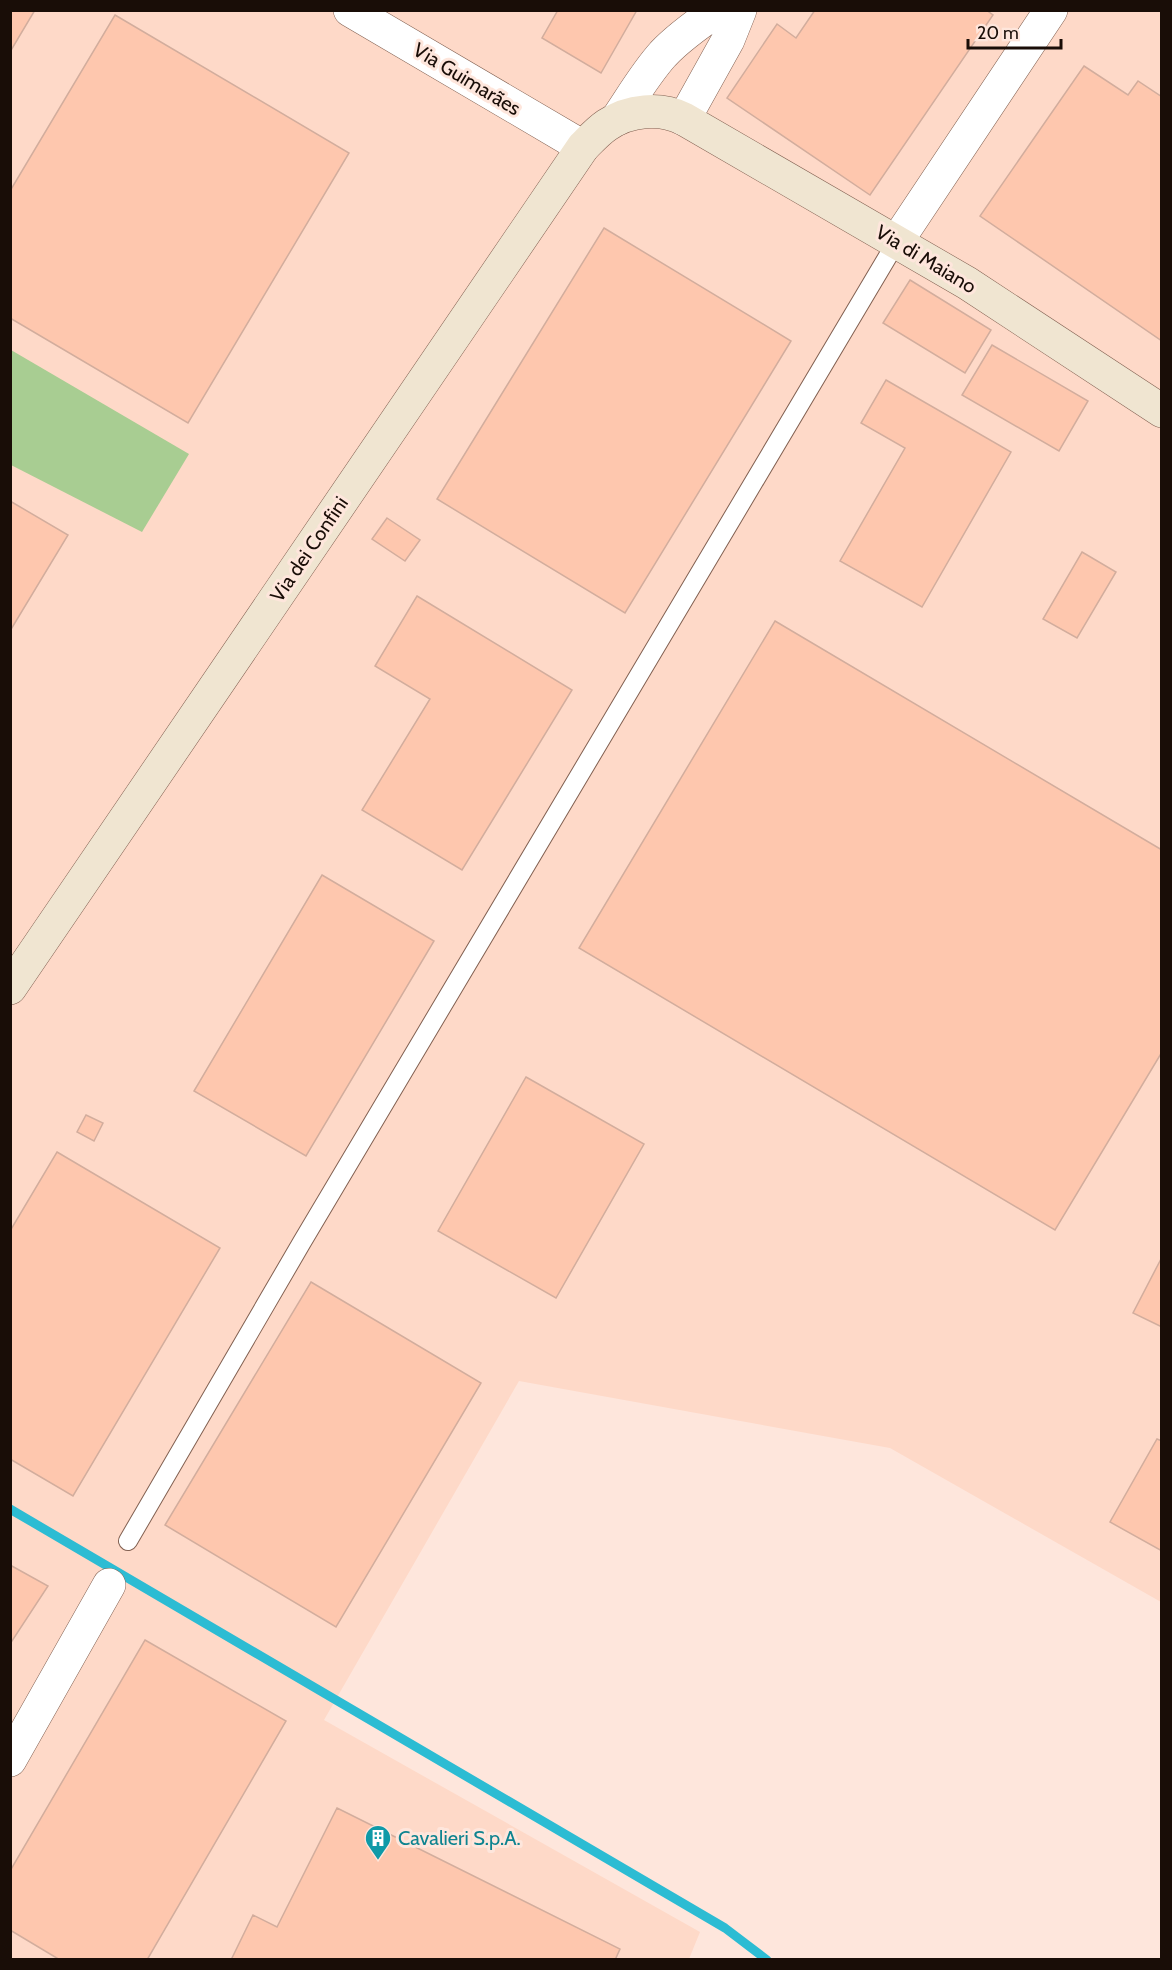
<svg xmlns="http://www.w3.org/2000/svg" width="1172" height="1970" font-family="Cabin,sans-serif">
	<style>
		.built { fill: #fed9c8 }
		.green { fill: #a8cd92 }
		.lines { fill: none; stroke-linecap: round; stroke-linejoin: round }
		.stream { stroke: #2cbcd3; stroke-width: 9 }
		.building { fill: #fec7ae; stroke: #d2ad9d; stroke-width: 1.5 }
		.lane-casing { stroke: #826152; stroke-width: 20 }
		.street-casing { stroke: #826152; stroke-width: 34 }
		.secondary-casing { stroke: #826152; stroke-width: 34 }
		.lane { stroke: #fff; stroke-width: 18 }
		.street { stroke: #fff; stroke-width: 33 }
		.secondary { stroke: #f0e5d1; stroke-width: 33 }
		.labels { text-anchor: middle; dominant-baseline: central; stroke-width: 6; stroke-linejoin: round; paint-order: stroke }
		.street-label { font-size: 20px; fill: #190d07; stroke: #fee6dc }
		.culture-label { font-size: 20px; fill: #0d838f; stroke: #fee6dc; text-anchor: start }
	</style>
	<rect width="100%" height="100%" fill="#fee6dc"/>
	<!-- built -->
	<path class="built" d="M11,11H1161V1602L890,1448L519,1381L324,1720L700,1932L689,1959L11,1960Z"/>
	<!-- green -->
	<path class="green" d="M11,350L189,454L142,532L11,465Z"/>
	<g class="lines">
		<!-- stream -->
		<path class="stream" d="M10,1509L725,1928L767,1960"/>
	</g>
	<!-- building -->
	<path class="building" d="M10,10H35L10,52Z
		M558,10H637L601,73L542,38Z
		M815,10H986L993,15L870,195L727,98L777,24L796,38Z
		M115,15L349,153L188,423L10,318V191Z
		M1084,66L1128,95L1138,81L1162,97V341L980,216Z
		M604,228L791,341L625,613L437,499Z
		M910,280L991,330L965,373L883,323Z
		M992,345L1088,401L1059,451L962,395Z
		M886,380L1011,452L922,607L840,561L905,448L861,423Z
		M10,501L68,535L10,631Z
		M387,518L420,540L405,561L372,539Z
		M1082,552L1116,572L1077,638L1043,619Z
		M417,596L572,690L462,870L362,810L430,699L375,666Z
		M775,621L1162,850V1052L1055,1230L579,948Z
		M322,875L434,941L306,1156L194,1091Z
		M526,1077L644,1144L556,1298L438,1231Z
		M86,1115L103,1123L94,1141L77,1132Z
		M57,1152L220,1248L73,1496L10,1459V1231Z
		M1162,1257V1327L1133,1313Z
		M311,1282L481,1383L336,1627L165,1525Z
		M1157,1439L1162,1441V1551L1110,1522Z
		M10,1565L48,1586L10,1644Z
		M145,1640L286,1721L147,1960H60L10,1930V1871Z
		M337,1808L620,1949L615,1960H231L253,1915L277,1927Z"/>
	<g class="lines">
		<!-- lane casing -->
		<g class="lane-casing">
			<path id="lane" d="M128,1541L302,1242L897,241"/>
		</g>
		<!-- street casing -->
		<g class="street-casing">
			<path id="street" d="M350,10L583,147
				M617,119C632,97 645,74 663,54C679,37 699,23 718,10
				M684,119L728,40L740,10
				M897,241L1051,10
				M10,1760L109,1585"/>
		</g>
		<!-- secondary casing -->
		<g class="secondary-casing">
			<path id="secondary" d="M10,988L583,147C590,140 598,131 607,125C629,110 660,107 684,119L967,283L1162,411"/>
		</g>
		<!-- lane -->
		<use href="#lane" class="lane"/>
		<!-- street -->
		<use href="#street" class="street"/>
		<!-- secondary -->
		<use href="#secondary" class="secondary"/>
	</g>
	<!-- icons -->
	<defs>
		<g id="building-pin" transform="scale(1.35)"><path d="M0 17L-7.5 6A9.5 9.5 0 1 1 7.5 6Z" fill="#0f9aa8" stroke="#fee6dc"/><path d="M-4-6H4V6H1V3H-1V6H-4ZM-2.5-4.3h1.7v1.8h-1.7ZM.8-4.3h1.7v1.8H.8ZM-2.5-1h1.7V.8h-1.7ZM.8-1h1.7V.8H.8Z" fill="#fff"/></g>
	</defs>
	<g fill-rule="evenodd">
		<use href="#building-pin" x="378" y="1838"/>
	</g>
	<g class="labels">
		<!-- street labels -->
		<g class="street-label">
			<text transform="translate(467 79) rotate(31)">Via Guimarães</text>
			<text transform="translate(926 259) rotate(31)">Via di Maiano</text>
			<text transform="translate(309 549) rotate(-56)">Via dei Confini</text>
		</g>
		<!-- culture labels -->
		<g class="culture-label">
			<text x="398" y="1838">Cavalieri S.p.A.</text>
		</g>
	</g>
	<!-- border -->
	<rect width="1172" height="1970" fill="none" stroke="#190d07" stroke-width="24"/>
	<!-- scale -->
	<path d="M968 39v9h93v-9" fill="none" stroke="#190d07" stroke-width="3"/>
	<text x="977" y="39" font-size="18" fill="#190d07" stroke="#fee6dc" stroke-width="4.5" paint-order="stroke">20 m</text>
</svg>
